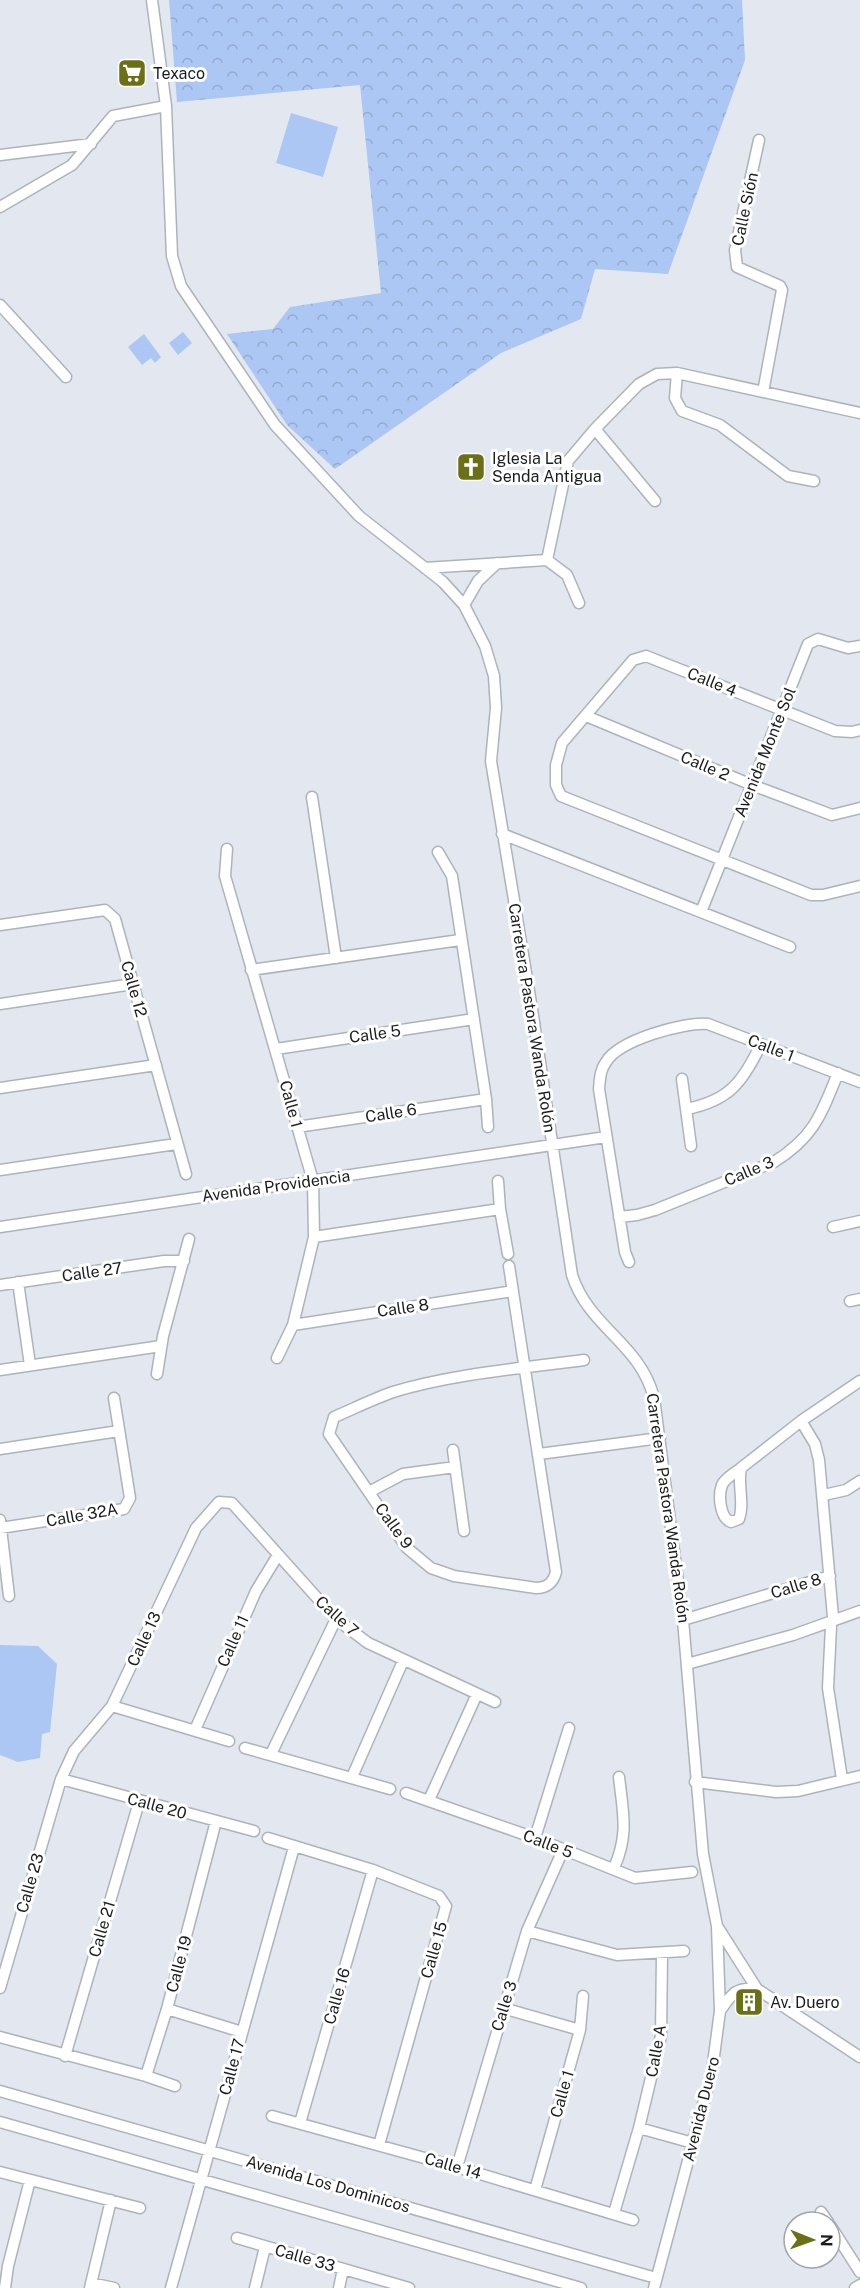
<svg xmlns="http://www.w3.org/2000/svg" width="860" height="2288" font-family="'Public Sans',sans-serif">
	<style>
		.forest { fill: url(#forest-crowns) }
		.garden { fill: #acc7f3 }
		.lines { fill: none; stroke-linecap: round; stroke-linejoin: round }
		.minor-casing { stroke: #aeb3bb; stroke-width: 13 }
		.minor { stroke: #fff; stroke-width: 10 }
		.labels { text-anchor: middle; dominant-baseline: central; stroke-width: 6; stroke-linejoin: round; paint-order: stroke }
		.poi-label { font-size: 16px; fill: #1a1c1f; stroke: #fff; text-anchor: start }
		.street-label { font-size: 16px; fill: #1a1c1f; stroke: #fff }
	</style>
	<defs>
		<pattern id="forest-crowns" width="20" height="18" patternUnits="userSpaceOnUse" patternTransform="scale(1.5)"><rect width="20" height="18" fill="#acc7f3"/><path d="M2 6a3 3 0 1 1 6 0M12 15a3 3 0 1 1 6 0" fill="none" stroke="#93aad0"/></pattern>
	</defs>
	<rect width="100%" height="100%" fill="#e2e7f0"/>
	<!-- forest -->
	<path class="forest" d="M169,0H742L745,60L668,274L595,269L581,319L501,353L335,469L287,425L227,334L273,329L290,307L381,293L360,85L177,102Z"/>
	<!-- garden -->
	<path class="garden" d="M291,113L338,127L323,177L276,163Z
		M183,332L192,343L178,355L169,343Z
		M144,334L161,357L155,363L151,358L142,365L128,347Z
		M0,1645L38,1646L57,1664L50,1732L42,1734L40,1758L18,1762L0,1755Z"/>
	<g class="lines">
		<!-- minor casing -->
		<g class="minor-casing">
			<path id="minor" d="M152,0L166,106L172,256L181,286L275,425L359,516L443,582L464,605L485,646L494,676L496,708L491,761L532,1009L572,1275C589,1328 640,1343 654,1398L683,1620L703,1854L717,1926L757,1989L860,2057
				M759,140L735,250L737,267L780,286L782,290L763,392
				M0,155L91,144
				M0,207L72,165L113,116L166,106
				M0,305L66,377
				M677,373L675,398L682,411L720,425L788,476L814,481
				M595,429L655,501
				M547,560L568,461L595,429L639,384L657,374L677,373L860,413
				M425,568L547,560L567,575L579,603
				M464,605L478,581L497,563
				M586,716L752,785L832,815L860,808
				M860,730L852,732L835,731L646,656L633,660L562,743L556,765V785L561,796L811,895H823L860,886
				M312,797L336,958
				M502,834L790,947
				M227,849L225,876L313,1181L314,1237L293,1325L277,1358
				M438,852L452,876L486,1099L488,1127
				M701,912L808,644L818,639L848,648L860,646
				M0,925L105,910L115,919L186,1174
				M251,970L460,940
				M0,1004L133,984
				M276,1049L474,1019
				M682,1079L691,1146
				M0,1088L156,1065
				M686,1109C729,1101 743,1082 761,1044
				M297,1127L486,1099
				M0,1170L176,1144
				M498,1181L500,1209L508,1254
				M619,1217L637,1215L655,1210L774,1162C814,1137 821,1115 838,1073
				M0,1227L606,1137
				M833,1227L860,1221
				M314,1237L500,1209
				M629,1262L625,1252L599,1089C600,1079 600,1070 606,1062C619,1040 683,1022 708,1024L860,1082
				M509,1266L556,1572C553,1583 547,1588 536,1588L454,1576L431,1568L407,1548L329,1434L334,1417C353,1409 373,1399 393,1392C451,1374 524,1368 584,1360
				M18,1282L30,1365
				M0,1285L164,1261H184
				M850,1301L860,1299
				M293,1325L513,1291
				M0,1370L161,1346
				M157,1374L163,1336L189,1239
				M801,1421L815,1444L819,1460L833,1617
				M0,1449L119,1431
				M453,1450L464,1531
				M539,1454L660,1438
				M741,1468L801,1421L860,1381
				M741,1468C737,1484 745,1504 739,1519L731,1522C720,1518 718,1496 722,1485C725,1478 735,1473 741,1468Z
				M369,1492L403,1474L455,1467
				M824,1495L846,1490L860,1481
				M0,1520L9,1596
				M0,1528L124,1509L130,1498L114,1398
				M683,1620L830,1576
				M831,1626L828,1688L842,1779
				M687,1664L793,1635L860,1611
				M112,1706L229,1741
				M195,1730L256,1591L278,1555
				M245,1748L390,1789
				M271,1754L336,1619
				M352,1777L403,1661
				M61,1779L254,1831
				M695,1782L776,1792L798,1791L860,1776
				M406,1793L535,1838L635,1878L692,1872
				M429,1800L477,1694
				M268,1838L373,1870L439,1896L446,1906L379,2145
				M535,1838L569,1728
				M614,1868C629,1834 623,1813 619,1777
				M527,1931L617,1955L684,1951
				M0,1988L61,1779L74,1751L112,1706L196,1528L219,1502L232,1503L336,1619L368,1643L495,1702
				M503,2008L580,2030
				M167,2009L242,2032
				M720,2011C732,1994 735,1987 757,1989
				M0,2037L146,2076L175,2086
				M65,2056L139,1802
				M146,2076L167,2009L216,1821
				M0,2091L656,2278
				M272,2116L457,2167L633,2220
				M0,2122L581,2288
				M300,2123L373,1870
				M639,2128L693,2143
				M457,2167L527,1931L563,1850
				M0,2172L140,2208
				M535,2190L580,2030L583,1996
				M821,2212L828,2222
				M614,2213L639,2128L661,2036L662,1954
				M830,2225L860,2272
				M237,2238L409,2288
				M91,2283L114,2288
				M5,2288L8,2266L30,2180
				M90,2288L111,2200
				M171,2288L294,1847
				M255,2288L265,2247
				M339,2288L343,2269
				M654,2288L712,2071L720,2011L717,1926
				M855,2288L860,2285"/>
		</g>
		<!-- minor -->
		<use href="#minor" class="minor"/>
	</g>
	<!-- icons -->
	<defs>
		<g id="supermarket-square" transform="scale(1.5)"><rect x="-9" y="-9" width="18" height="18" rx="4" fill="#697016" stroke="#fff"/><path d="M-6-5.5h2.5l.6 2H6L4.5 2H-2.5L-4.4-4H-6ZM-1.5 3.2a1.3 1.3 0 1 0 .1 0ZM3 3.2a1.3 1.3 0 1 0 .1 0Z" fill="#fff"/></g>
		<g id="church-square" transform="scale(1.5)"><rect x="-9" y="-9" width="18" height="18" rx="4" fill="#697016" stroke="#fff"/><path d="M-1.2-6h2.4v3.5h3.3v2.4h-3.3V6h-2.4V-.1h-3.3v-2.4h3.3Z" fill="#fff"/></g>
		<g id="building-square" transform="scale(1.5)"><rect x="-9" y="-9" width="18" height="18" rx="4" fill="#697016" stroke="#fff"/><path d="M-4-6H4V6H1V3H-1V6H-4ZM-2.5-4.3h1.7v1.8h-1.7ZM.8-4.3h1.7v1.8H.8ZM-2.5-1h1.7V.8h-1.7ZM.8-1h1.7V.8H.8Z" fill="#fff"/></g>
	</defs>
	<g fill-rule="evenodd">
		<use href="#supermarket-square" x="132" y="73"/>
		<use href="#church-square" x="471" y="467"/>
		<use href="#building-square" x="749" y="2002"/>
	</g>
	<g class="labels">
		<!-- poi labels -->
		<g class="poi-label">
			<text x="153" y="73">Texaco</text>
			<text x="492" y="458">Iglesia La<tspan x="492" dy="18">Senda Antigua</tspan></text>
			<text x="770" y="2002">Av. Duero</text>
		</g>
		<!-- street labels -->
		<g class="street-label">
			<text transform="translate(745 209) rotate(-78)">Calle Sión</text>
			<text transform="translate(712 682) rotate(22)">Calle 4</text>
			<text transform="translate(765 752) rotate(-68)">Avenida Monte Sol</text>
			<text transform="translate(705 766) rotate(23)">Calle 2</text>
			<text transform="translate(134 989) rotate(74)">Calle 12</text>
			<text transform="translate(532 1018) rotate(81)">Carretera Pastora Wanda Rolón</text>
			<text transform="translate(375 1034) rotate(-8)">Calle 5</text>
			<text transform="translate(771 1048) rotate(21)">Calle 1</text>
			<text transform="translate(291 1104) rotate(75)">Calle 1</text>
			<text transform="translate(391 1113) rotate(-9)">Calle 6</text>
			<text transform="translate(749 1171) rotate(-23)">Calle 3</text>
			<text transform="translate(276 1186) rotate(-8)">Avenida Providencia</text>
			<text transform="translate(92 1272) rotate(-8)">Calle 27</text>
			<text transform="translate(403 1308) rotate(-8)">Calle 8</text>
			<text transform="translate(668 1508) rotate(82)">Carretera Pastora Wanda Rolón</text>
			<text transform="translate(82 1515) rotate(-10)">Calle 32A</text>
			<text transform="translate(394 1526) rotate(54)">Calle 9</text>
			<text transform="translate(796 1586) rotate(-17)">Calle 8</text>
			<text transform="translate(337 1616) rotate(42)">Calle 7</text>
			<text transform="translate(144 1639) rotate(-65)">Calle 13</text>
			<text transform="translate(233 1641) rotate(-66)">Calle 11</text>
			<text transform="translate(157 1806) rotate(15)">Calle 20</text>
			<text transform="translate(548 1844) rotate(21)">Calle 5</text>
			<text transform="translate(30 1883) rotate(-74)">Calle 23</text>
			<text transform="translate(102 1929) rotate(-74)">Calle 21</text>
			<text transform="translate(434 1950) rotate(-74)">Calle 15</text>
			<text transform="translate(179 1964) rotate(-75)">Calle 19</text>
			<text transform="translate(337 1996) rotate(-74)">Calle 16</text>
			<text transform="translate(504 2006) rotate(-73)">Calle 3</text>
			<text transform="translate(656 2051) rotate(-80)">Calle A</text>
			<text transform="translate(232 2067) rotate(-75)">Calle 17</text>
			<text transform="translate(562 2094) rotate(-74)">Calle 1</text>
			<text transform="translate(701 2109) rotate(-76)">Avenida Duero</text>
			<text transform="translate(453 2166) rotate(16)">Calle 14</text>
			<text transform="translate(328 2184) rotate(16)">Avenida Los Dominicos</text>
			<text transform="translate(305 2258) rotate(16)">Calle 33</text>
		</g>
	</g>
	<!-- north arrow -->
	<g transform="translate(812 2240) rotate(91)"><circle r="28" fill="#ffffff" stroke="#a3a4a5" stroke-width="1.5"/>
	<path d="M0-4.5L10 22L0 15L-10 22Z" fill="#697016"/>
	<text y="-9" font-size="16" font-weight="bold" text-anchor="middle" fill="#1a1c1f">N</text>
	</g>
</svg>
